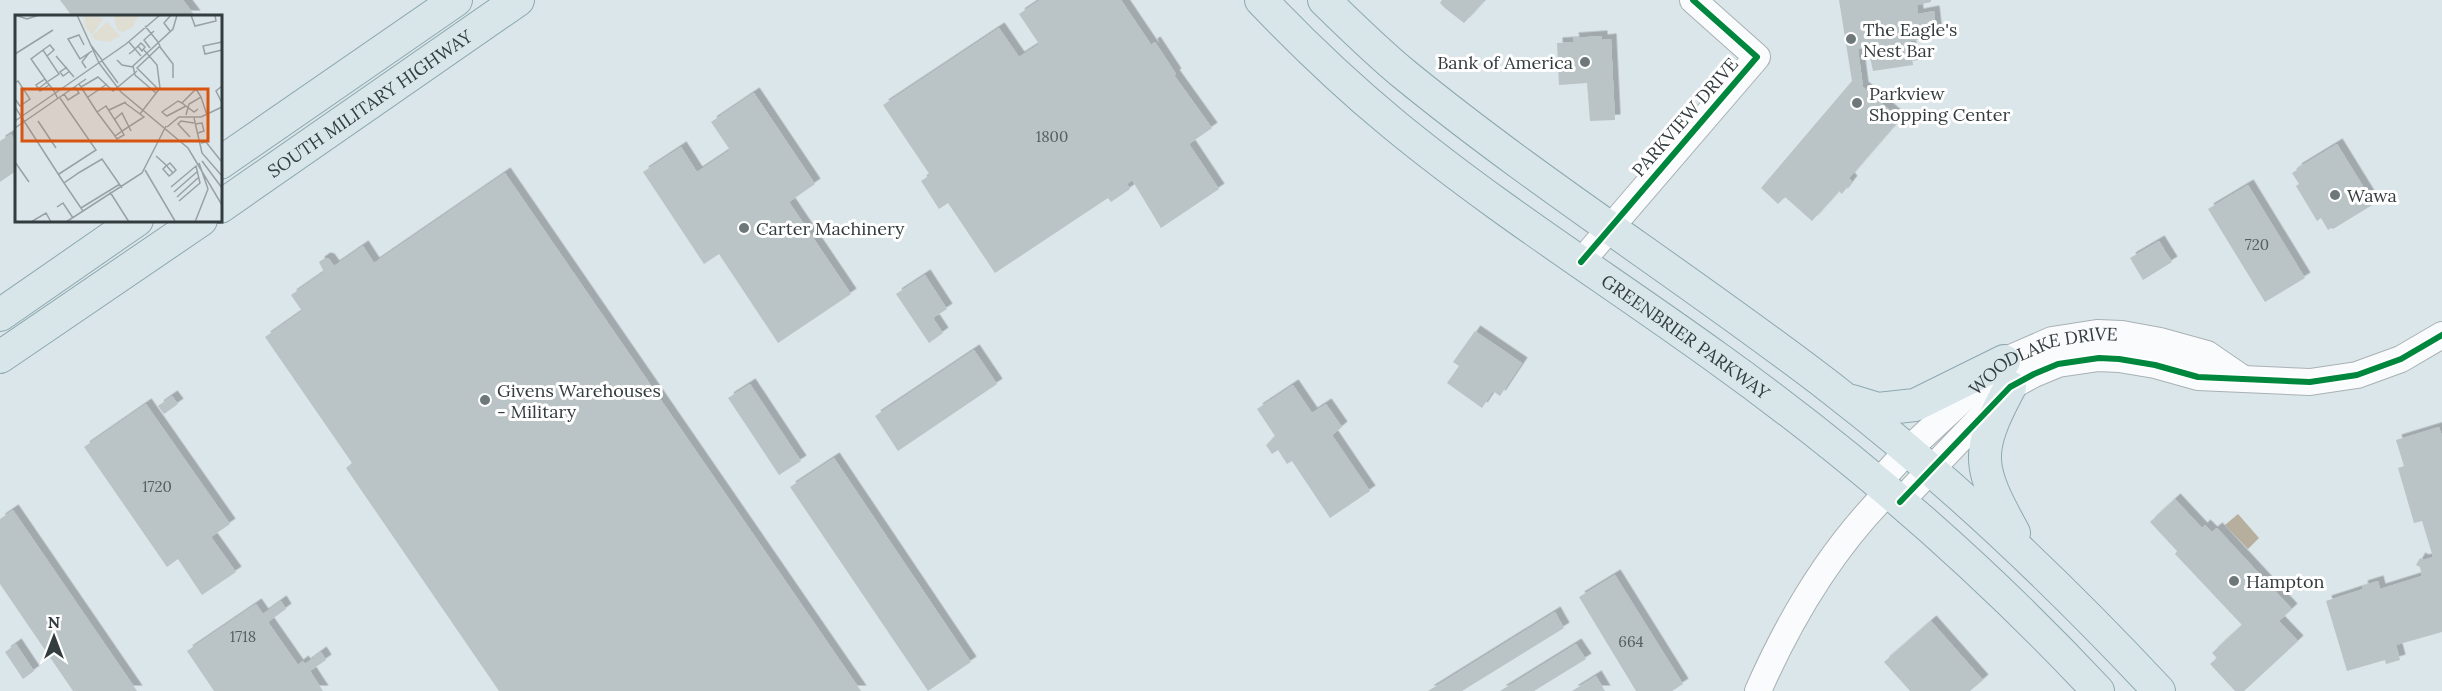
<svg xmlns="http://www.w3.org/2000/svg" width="2442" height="691" font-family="Lora,serif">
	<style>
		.water { fill: #b7af9e }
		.building { fill: #bac3c6; filter: url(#shadow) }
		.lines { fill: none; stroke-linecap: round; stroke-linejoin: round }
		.minor-casing { stroke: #a8b1b4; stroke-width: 28 }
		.major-casing { stroke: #8da8af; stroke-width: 34 }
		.minor { stroke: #fafbfc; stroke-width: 26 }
		.major { stroke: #d8e6e9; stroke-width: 32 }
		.cycleway-casing { stroke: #fff; stroke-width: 10 }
		.cycleway { stroke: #00873e; stroke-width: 6 }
		.poi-dot { fill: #6e787a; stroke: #fff; stroke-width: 2 }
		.labels { text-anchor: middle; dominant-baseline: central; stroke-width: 6; stroke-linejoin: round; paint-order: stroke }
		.number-label { font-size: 15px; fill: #555e60 }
		.poi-label { font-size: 18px; fill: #333c3e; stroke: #fff; text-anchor: start }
		.street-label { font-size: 18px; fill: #333c3e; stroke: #fff }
		.inset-road { fill: none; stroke: #98a2a5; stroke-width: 1.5 }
		.view { fill: #d65611; fill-opacity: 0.15; stroke: #d65611; stroke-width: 3 }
		.inset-edge { fill: none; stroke: #333c3e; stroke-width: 3 }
	</style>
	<defs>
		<filter id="shadow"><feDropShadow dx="5.5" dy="-5.5" stdDeviation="0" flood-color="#0004"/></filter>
	</defs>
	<rect width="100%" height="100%" fill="#dbe6ea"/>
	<!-- water -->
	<path class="water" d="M2238,514L2259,538L2248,549L2225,525Z"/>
	<!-- building -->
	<path class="building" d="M60,0H183L195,16H72Z
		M1040,0H1121L1154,49L1152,44L1155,42L1176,74L1174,75L1212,128L1189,144L1219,189L1161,228L1132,180L1127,184L1130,189L1111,202L1108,198L995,273L948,203L939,209L921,181L930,175L883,105L999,28L1019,57L1039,44L1019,14Z
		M1442,0H1482L1484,1L1464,23L1446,9L1440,3Z
		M1839,0H1931V2L1917,5L1918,14L1934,11L1937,37L1928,39L1927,32H1921L1922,39L1910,41L1913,65L1873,71L1868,47L1858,49L1863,87L1900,119L1849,178L1852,181L1842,194L1839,191L1812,221L1785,197L1778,204L1761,188L1852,81Z
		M1602,36V40L1611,39L1615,120L1590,121L1587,83L1559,85L1557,43L1574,42L1573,38Z
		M754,93L815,184L789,202L851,294L778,343L719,254L704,264L643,172L681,147L697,172L730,150L711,122Z
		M11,134L16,143V171L0,182V141Z
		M2337,144L2374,204L2333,229L2331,228L2328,230L2321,218L2317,221L2296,186L2299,184L2292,173L2297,170L2296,169Z
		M505,173L861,691H499L346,468L352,463L265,337L302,311L291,295L324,272L319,262L325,258L329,259L334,266L363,246L374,263Z
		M2248,185L2305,278L2265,302L2208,209Z
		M2159,241L2172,262L2143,280L2130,258Z
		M925,275L947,309L933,318L943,333L929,343L896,294Z
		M1475,331L1522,363L1500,396L1493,391L1482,408L1447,383L1459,366L1453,362Z
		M974,350L997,384L898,451L875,416Z
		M750,384L801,461L779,475L728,398Z
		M1293,385L1312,413L1326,404L1342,427L1332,435L1370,491L1330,518L1292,461L1287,464L1278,450L1272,454L1266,445L1275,436L1257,409Z
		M172,396L178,404L164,414L158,406Z
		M146,404L230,524L211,537L236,572L202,595L178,559L167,567L84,447Z
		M2439,427L2442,436V632L2396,645L2400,660L2386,664L2385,660L2347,671L2326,601L2363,589L2362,586L2378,581L2380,589L2422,576L2420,567L2416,565L2420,558L2423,560L2433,557L2422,521L2414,523L2398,468L2404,466L2396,440Z
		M834,458L971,662L928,691L790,487Z
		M2175,499L2202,528L2205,525L2212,532L2217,528L2292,609L2279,621L2298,641L2244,691H2235L2210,664L2217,658L2212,653L2242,625L2175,554L2177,551L2150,522Z
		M13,510L137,691H73L0,584V519Z
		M1615,575L1683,684L1672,691H1636L1579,597Z
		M281,601L286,609L268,622L298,665L303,661L305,664L321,652L326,660L310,671L323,691H214L187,651L256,604L263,614Z
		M1555,612L1564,628L1462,691H1428Z
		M1931,621L1983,680L1970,691H1910L1884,662Z
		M16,644L34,671L23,679L5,652Z
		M1576,644L1586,659L1534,691H1500Z
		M1596,676L1605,691H1572Z"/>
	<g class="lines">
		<!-- minor casing -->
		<g class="minor-casing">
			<g id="minor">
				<path d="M1581,262L1757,57L1693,0"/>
				<path id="s1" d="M1877,484L1908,450L2004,361L2052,340L2097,333L2122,334L2160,341L2207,354L2242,378"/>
				<path d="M1900,502L2010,387L2034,374L2058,364L2099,358L2119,359L2155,365L2198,377L2310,382L2357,375L2401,359L2442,335"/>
				<path d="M1758,691C1790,618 1831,549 1888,492"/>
			</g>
		</g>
		<!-- major casing -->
		<g class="major-casing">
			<g id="major">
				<path id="s2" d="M1261,0C1302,43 1346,85 1392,123C1495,208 1608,279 1716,357C1853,455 1982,567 2098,691"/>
				<path d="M1324,0C1350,25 1376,51 1404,74C1541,186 1691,280 1831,388C1949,479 2057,582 2159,691"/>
				<path d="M220,163L456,0"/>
				<path id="s3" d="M220,207L518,0"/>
				<path d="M0,315L137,220"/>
				<path d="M0,357L201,220"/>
				<path d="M2010,387C1974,454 1978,467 2014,533"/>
				<path d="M1852,401L1878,409L1915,405L2004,361"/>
			</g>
		</g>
		<!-- minor -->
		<use href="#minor" class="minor"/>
		<!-- major -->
		<use href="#major" class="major"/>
		<!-- cycleway casing -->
		<g class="cycleway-casing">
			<path id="cycleway" d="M1581,262L1757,57L1693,0
				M1900,502L2010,387L2034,374L2058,364L2099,358L2119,359L2155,365L2198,377L2310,382L2357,375L2401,359L2442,335"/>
		</g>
		<!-- cycleway -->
		<use href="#cycleway" class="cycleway"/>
	</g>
	<!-- markers -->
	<g class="poi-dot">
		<circle cx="1851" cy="39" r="6"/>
		<circle cx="1585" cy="62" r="6"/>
		<circle cx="1857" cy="103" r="6"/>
		<circle cx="2335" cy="195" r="6"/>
		<circle cx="744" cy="228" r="6"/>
		<circle cx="485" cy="400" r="6"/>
		<circle cx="2234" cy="581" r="6"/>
	</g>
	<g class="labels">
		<!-- number labels -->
		<g class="number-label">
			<text x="1052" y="136">1800</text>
			<text x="2257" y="244">720</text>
			<text x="157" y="486">1720</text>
			<text x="243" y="636">1718</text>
			<text x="1631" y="641">664</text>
		</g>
		<!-- poi labels -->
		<g class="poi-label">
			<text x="1863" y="29">The Eagle's<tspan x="1863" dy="21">Nest Bar</tspan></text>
			<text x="1573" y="62" text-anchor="end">Bank of America</text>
			<text x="1869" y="93">Parkview<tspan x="1869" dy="21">Shopping Center</tspan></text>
			<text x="2347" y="195">Wawa</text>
			<text x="756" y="228">Carter Machinery</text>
			<text x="497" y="390">Givens Warehouses<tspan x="497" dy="21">- Military</tspan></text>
			<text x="2246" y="581">Hampton</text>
		</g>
		<!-- street labels -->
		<g class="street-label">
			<text stroke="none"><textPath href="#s3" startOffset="182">SOUTH MILITARY HIGHWAY</textPath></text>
			<text transform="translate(1685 117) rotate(-49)">PARKVIEW DRIVE</text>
			<text stroke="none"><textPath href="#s2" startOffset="543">GREENBRIER PARKWAY</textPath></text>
			<text stroke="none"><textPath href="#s1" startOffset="214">WOODLAKE DRIVE</textPath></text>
		</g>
	</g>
	<!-- overview -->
	<g transform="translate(15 15)">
		<rect width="207" height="207" fill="#dbe6ea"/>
		<path d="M69,0L89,3L77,20L70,12ZM99,0H123V2L118,12L108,17L102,15ZM92,7L105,21L94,27L80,25L77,21Z" fill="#e0ded2"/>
		<path class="inset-road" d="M0,0L12,4L24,0M62,0L84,48M176,0L180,11L201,6L200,0M130,11L143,27M155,16L149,8L156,0M114,27L126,41M143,27L145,31L122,53L144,75M207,27L188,31L190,39L207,35M75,29L87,45M69,30L64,20L53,24L65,44L77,36M145,32L158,49V63M135,33L129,25L139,16M28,35L35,30L39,35L32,41M0,39L38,15M114,39L118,36L126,28L130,32L127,36L123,31M41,41L59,62M102,45L107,50L118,52M87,46L103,68M84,48L106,77L173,133L207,190M52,52L45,57L48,61L55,56M71,53L67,47L74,38M30,64L21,70L25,76L34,70M0,68L3,66L15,84L5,91L0,84M64,69L82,97L100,121L107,116L91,91L82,97M207,71L201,76L207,88M66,72L83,62L98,76L122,56M23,74L32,67L44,59L28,35L16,44L30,64L32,67L39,76L43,84M141,78L120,60L118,51L158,14L162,0M49,79L53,85L64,78L60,72M73,82L92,69M110,88L125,99L145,73L142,50L129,35M167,88L163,86L147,97L152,101L171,91M0,92L49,168M183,94L179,97L167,88L181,74L186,82M94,95L111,87M171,100L174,89L186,82L192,100M179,103L187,138L207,161M100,104L107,98L116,116M0,106L111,29L145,0M23,106L41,133M180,109L187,108L189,116L183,118M152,112L164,102H186L207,92M0,113L71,64M100,121L102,124L109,120L107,116L129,102L125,99M175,122L163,109L166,106L179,108M186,128L191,127L206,146M141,141L150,149L158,158L154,161L148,154L151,151M187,146L207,173M0,147L14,167M151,151L155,148L161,155L158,158M130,155L160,206M44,159L81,135L45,83M156,172L181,151L185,168L164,186M95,177L114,207M159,177L183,156M162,182L184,162M42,192L48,188L58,203M66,193L105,169M68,196L49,168L65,157L87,144L107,173M16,207L31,198L36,207M51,207L127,158L151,111M180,207L193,174L184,148"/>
		<path class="view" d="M7,74H193V126H7Z"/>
		<rect width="207" height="207" class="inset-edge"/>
	</g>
	<!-- north arrow -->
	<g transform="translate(54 637)" stroke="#ffffff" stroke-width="4.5" paint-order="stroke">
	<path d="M0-4.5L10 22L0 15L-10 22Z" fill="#333c3e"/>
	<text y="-9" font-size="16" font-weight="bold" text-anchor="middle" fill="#333c3e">N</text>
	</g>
</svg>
